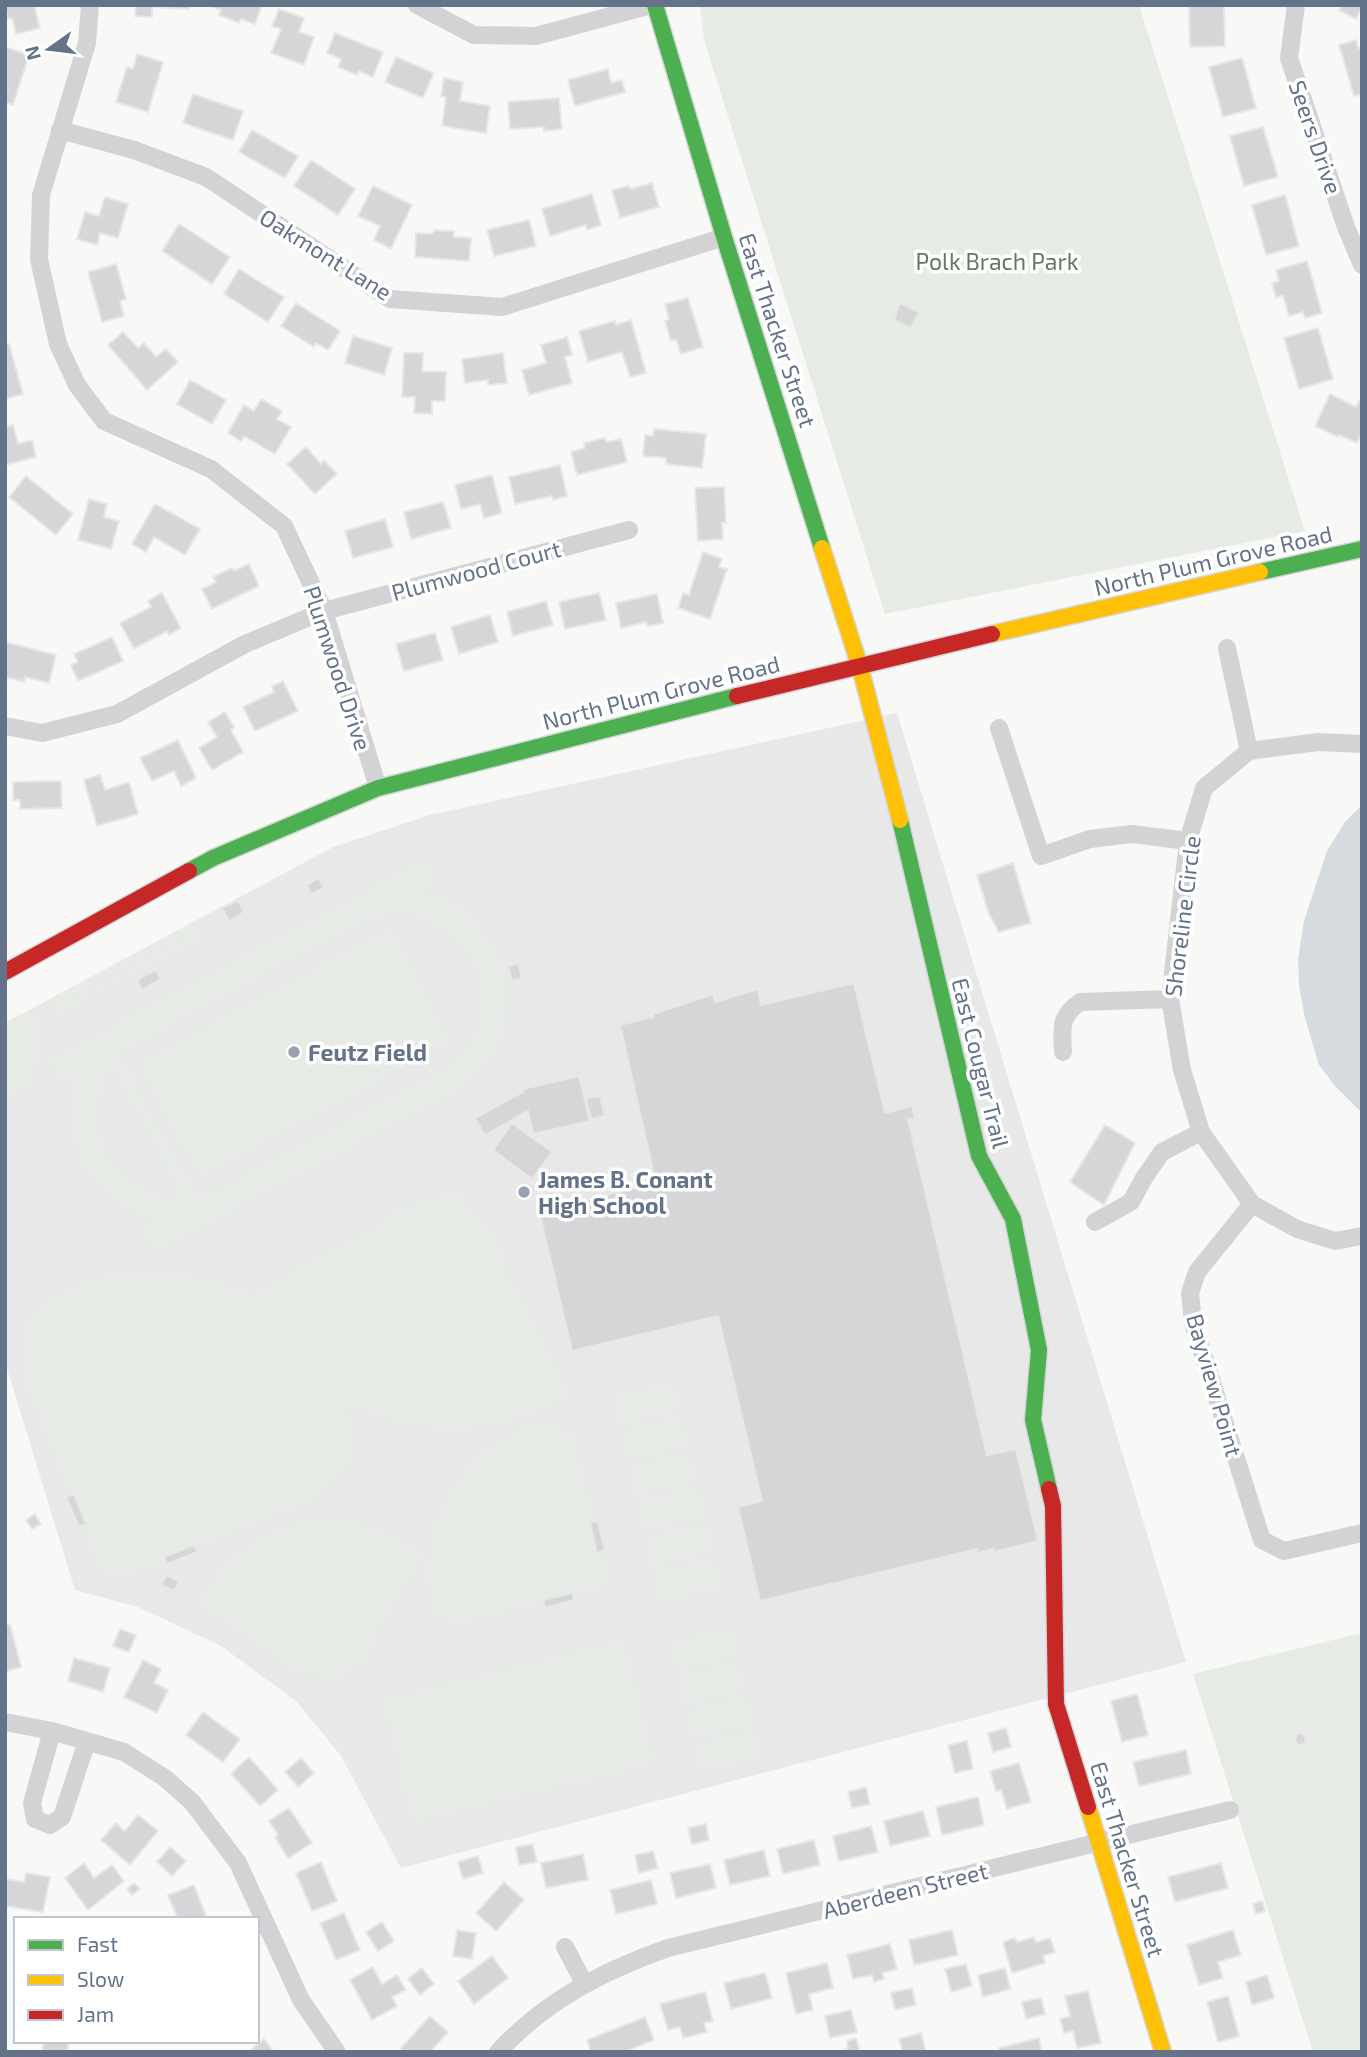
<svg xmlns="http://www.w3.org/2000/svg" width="1367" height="2057" font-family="'Exo 2',sans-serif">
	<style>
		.built { fill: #e8e8e9 }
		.green { fill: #e6ebe5; fill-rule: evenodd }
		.water { fill: #d5dbdf }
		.building { fill: #d6d6d8; stroke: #e7e7e6; stroke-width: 2 }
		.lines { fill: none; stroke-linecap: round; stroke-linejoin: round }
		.fast-casing { stroke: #d4d6d7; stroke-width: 19 }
		.slow-casing { stroke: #d4d6d7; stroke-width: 19 }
		.jam-casing { stroke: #d4d6d7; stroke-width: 19 }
		.street { stroke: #d3d3d5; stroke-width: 18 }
		.fast { stroke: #4caf50; stroke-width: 16 }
		.slow { stroke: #ffc107; stroke-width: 16 }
		.jam { stroke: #c62828; stroke-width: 16 }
		.poi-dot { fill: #98a2b0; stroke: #fff; stroke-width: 2.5 }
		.labels { text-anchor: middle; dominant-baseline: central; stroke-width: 7; stroke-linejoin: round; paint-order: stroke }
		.street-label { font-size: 23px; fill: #64738a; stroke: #fff }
		.park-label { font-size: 23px; fill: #617a60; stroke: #fff }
		.poi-label { font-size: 23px; font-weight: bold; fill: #64738a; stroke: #fff; text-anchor: start }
	</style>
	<rect width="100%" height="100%" fill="#f8f8f7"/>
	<!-- built -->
	<path class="built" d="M897,713L1186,1662L401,1868L341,1756L297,1702L221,1646L138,1607L75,1590L5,1362V1023L333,847L430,815Z"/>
	<!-- green -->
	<path class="green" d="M700,5H1139L1305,531L885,614L704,40Z
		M426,860L436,880L417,891C486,902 528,982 496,1046C488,1063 472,1078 457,1090L153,1251L141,1229L157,1219C90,1207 58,1136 77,1074L61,1082L49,1060ZM392,913C454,913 504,972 475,1033C469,1048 456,1059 444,1070L216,1191C199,1196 180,1201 163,1197C91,1181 77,1096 126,1048L364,919Z
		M196,921L204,937L76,1003L77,1005L60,1014L51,999L180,933L179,930ZM182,936L184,941L74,999L71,994Z
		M390,929L450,1042L199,1176L139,1063Z
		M32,1011L40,1028L37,1065L31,1073L35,1080L7,1094L5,1090V1026Z
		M125,1062L134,1078L132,1080L182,1175L185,1174L194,1190L181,1197L173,1180L175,1179L124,1084L122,1085L113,1068Z
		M448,1188L463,1193L468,1215L473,1210L484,1231L489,1228L504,1257L499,1260L570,1394C493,1438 425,1438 344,1402L356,1453L315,1499L195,1548L194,1545L165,1557V1560L122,1578L101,1569L83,1525L86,1523L74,1494L71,1495L22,1375L28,1315C101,1262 168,1260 250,1295L382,1225L379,1219L407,1204L411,1209L431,1198L432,1204Z
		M672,1382L679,1410L618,1424L612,1396Z
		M680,1417L687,1445L626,1460L620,1431Z
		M547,1420L571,1432L593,1522L590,1523L597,1552H601L606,1575L598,1590L573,1596L572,1593L456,1624L431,1610C417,1518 457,1448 547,1420Z
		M688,1453L695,1481L635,1495L628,1467Z
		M696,1488L703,1516L643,1531L637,1502Z
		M323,1519C365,1521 390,1532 425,1552L375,1633L378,1636L361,1664L357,1661L353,1666H347L341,1678L325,1681L313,1671L308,1676L303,1672L301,1676L274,1658L276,1654L200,1604C227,1550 264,1527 323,1519Z
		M705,1524L712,1552L652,1566L645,1538Z
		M713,1559L720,1587L660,1601L653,1573Z
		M730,1628L736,1656L676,1670L670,1642Z
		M1362,1633V2052H1313L1193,1674Z
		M623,1640L654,1763L413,1823L383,1701Z
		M737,1662L744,1690L684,1704L678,1676Z
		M745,1696L752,1724L692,1738L686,1710Z
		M753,1730L760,1757L700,1772L694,1744Z"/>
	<!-- water -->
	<path class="water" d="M1362,805V1113L1335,1086L1319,1065L1305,1018L1299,986L1298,960L1304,921L1327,851L1345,822Z"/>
	<!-- building -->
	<path class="building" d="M5,5H34L40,28L16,34L12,18L8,19Z
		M136,5H189V9L152,7V17L135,16Z
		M208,5H262L255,24L241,19L239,23L219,15L221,10Z
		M1189,5H1224L1225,46L1190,47Z
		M1342,5H1362V13L1360,11L1356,19L1339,10Z
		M279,9L304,18L299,32L314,37L304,65L271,53L281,29L272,26Z
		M335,33L383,52L373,77L359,71L357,75L338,67L341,59L327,53Z
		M1356,40L1358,48L1362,47V94L1354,96L1339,45Z
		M5,47L29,55L13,105L5,102Z
		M137,54L163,62L148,112L116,102L127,67L133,69Z
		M396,57L434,73L423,98L385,82Z
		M1242,58L1256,108L1223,117L1209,67Z
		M608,69L611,83L622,80L625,92L575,106L568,80Z
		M444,78L463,82L460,101L490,106L486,133L442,126L446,97L441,96Z
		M193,94L243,111L233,140L183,123Z
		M559,98L562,129L544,131V127L510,129L508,102Z
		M1263,127L1278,177L1244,186L1230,136Z
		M252,130L298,156L285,178L239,152Z
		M311,160L355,189L338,215L294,186Z
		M652,183L659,207L620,218L612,190L629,186L630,189Z
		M373,186L412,205L391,249L374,240L380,226L358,216Z
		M592,194L601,225L587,230L586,225L550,236L542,209Z
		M1285,195L1299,246L1266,255L1252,205Z
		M105,197L128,204L118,238L100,233L97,245L77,239L85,212L99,216Z
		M529,220L536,246L494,256L487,230Z
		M179,224L230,257L212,284L162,251Z
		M434,230L454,231V237L471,238L469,261L415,257L416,233L433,234Z
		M1307,261L1322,313L1305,318L1303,312L1289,316L1283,295L1276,298L1272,283L1279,281L1276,270Z
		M116,264L126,299L120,301L124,316L102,322L88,272Z
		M239,269L284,297L268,322L224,294Z
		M688,298L703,347L681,354L676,339L671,341L665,321L669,319L665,304Z
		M296,303L340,331L328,350L316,343L314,347L281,326Z
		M900,303L919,312L911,328L894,320Z
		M631,320L646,373L630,377L622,352L588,362L579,331L615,321L616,325Z
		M1318,328L1333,379L1299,389L1284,338Z
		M123,332L138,348L144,343L156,357L166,349L178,362L147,390L108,345Z
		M353,336L392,348L384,375L345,363Z
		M567,337L572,355L565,357L572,383L529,395L522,370L546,363L541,345Z
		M9,344L23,394L5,399V345Z
		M404,353H423L422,371L446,372L445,401H432V414L414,413L415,397H402Z
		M503,353L507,383L488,385V380L465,383L462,359Z
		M190,380L226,400L212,424L177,404Z
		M1330,394L1356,407L1359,401L1362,402V433L1357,443L1339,435L1338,437L1315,426Z
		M261,399L282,411L277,419L291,427L275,454L244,436L241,441L228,433L244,405L254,411Z
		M13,425L18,444L32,440L36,457L5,465V427Z
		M654,429L706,434L702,468L666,464V458L643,456L645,435L653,436Z
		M605,438L607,442L621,439L627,462L577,475L571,452L585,448L584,443Z
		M306,447L321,464L324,460L337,474L315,494L287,464Z
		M560,465L567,496L553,500L552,496L515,504L509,477Z
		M492,475L502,513L484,518L480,504L461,509L455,485Z
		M26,476L73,514L56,535L9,497Z
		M724,487L726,523H722L723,539L698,541L695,488Z
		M89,499L107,504L104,517L119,521L111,549L78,540Z
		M443,502L451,528L411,539L404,512Z
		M155,504L200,529L185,555L154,537L146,552L132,544Z
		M385,519L393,547L353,558L345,531Z
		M703,552L722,559L719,567L727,569L710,619L678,608L683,593L689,595Z
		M249,564L259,586L212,609L202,589L216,582L213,577L232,568L234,571Z
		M162,593L181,628L169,635L167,631L134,649L120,623L151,607L148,601Z
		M599,593L606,620L565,629L559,602Z
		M657,594L663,623L647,626L646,622L621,628L616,603Z
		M546,601L553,625L513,636L507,612Z
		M490,615L498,642L459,654L451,627Z
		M435,633L443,660L404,671L396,644Z
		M112,637L123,661L78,681L71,665L78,662L74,654Z
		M5,642L56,655L49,683L25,677L24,682L5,677Z
		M283,681L298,711L255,731L243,707L274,692L272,686Z
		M225,712L234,727L231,730L243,752L212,770L199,748L217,737L208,722Z
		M178,740L196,778L181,786L174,771L152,781L140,758Z
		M100,775L105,790L129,782L138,814L97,826L84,780Z
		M61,781L62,808L20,809V800H13V782Z
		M1013,863L1031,923L999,932L989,914L977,875Z
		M319,878L324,888L311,894L307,885Z
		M238,900L244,912L229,921L222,908Z
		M518,964L522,978L512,981L508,966Z
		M156,970L161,979L142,990L137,980Z
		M854,983L885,1113L912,1106L915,1118L908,1119L987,1455L1016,1449L1038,1541L994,1552L993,1549L977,1553V1549L760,1601L738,1507L762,1501L718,1316L572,1351L539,1211L656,1183L620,1025L653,1017V1014L713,994L715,1002L758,989L761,1005Z
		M579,1076L590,1121L533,1134L528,1111L485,1135L475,1118L523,1092V1089Z
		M600,1096L605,1116L591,1119L586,1099Z
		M512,1123L552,1152L532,1179L493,1150Z
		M1105,1125L1135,1143L1104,1205L1070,1182Z
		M74,1494L86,1524L79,1527L66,1497Z
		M35,1514L41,1524L32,1529L26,1520Z
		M598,1521L605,1550L597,1553L590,1523Z
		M194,1545L197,1552L167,1564L164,1557Z
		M166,1575L179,1581L174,1591L161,1585Z
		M572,1593L574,1600L545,1608L543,1600Z
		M10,1624L21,1667L5,1672V1626Z
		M120,1629L136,1635L129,1652L113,1646Z
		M74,1658L110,1668L103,1692L68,1681Z
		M143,1660L161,1669L154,1683L168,1690L157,1713L124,1697Z
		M1137,1694L1148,1735L1122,1742L1111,1701Z
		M203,1712L240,1739L223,1762L186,1735Z
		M1006,1728L1011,1747L993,1752L988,1733Z
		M1297,1734H1303L1306,1738L1305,1744L1298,1745L1295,1740Z
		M967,1741L973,1769L955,1773L948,1745Z
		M1186,1750L1191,1774L1139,1786L1133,1762Z
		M249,1757L278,1790L260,1806L231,1774Z
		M301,1758L314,1773L298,1787L285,1772Z
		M1019,1763L1031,1802L1007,1809L1001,1790L996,1791L990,1771Z
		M866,1787L870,1804L852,1808L848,1792Z
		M978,1797L984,1825L942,1835L936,1807Z
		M289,1808L312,1843L288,1858L275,1837L278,1835L269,1821Z
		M923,1811L930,1836L890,1846L884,1821Z
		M138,1815L158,1831L130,1865L101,1840L116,1823L125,1831Z
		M706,1824L709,1840L692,1844L688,1828Z
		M871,1826L878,1852L839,1861L833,1836Z
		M814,1840L820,1865L783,1874L777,1849Z
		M533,1844L537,1862L519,1865L516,1847Z
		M170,1847L186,1861L172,1876L157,1862Z
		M764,1850L770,1876L730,1885L724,1860Z
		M653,1851L658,1868L639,1873L635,1855Z
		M583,1854L588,1880L546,1888L541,1863Z
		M478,1856L483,1873L463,1879L458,1862Z
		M321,1862L337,1901L312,1911L296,1873Z
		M84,1863L94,1878L112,1865L124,1881L88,1910L65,1878Z
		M1221,1863L1228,1888L1175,1902L1168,1877Z
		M710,1864L716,1888L676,1898L670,1873Z
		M26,1873L50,1877L43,1912L5,1906L6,1879L24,1882Z
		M651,1880L657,1904L616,1914L610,1890Z
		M504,1882L524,1900L496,1931L476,1913Z
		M134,1883L140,1889L132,1895L127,1889Z
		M194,1885L207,1919H178L168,1895Z
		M1262,1901L1265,1911L1256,1914L1253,1904Z
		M344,1913L360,1950L336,1960L320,1923Z
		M382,1922L394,1941L378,1951L366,1932Z
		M457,1930L476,1933L472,1959L453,1956Z
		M952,1930L958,1955L914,1965L909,1940Z
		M1233,1930L1241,1955L1218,1962L1223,1978L1199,1985L1187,1945Z
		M1034,1937L1036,1942L1050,1938L1055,1952L1043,1956L1045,1963L1012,1973L1003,1942L1015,1938L1017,1942Z
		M890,1944L897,1969L882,1973L884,1979L874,1982L872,1975L853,1979L847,1955Z
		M492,1956L508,1978L474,2004L458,1981Z
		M827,1963L833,1988L809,1994L813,2010L796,2014L786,1973Z
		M966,1964L972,1986L951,1992L945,1969Z
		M373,1967L382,1984L397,1975L406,1990L392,1997L397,2006L372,2020L350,1980Z
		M422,1968L434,1984L420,1995L408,1979Z
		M1005,1968L1010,1989L983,1997L978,1975Z
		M765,1973L772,1998L731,2009L724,1983Z
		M1267,1975L1274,1998L1252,2005L1246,1982Z
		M912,1988L916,2005L895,2010L891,1993Z
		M1088,1991L1101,2043L1077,2048L1073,2031L1064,2033L1060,2019L1070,2016L1065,1996Z
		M705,1992L713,2021L704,2023L707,2032L683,2038L680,2027L668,2030L660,2004Z
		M1228,1996L1239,2036L1218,2042L1207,2002Z
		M1041,1998L1045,2014L1026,2019L1022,2002Z
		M851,2010L857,2032L830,2038L825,2016Z
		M430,2016L448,2032L430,2052H404L401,2048Z
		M645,2017L654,2040L625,2052H591L587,2040Z
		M921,2033L926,2052H903L899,2039Z
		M856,2038L860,2052H840L848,2048L847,2041Z
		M1039,2038L1042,2052H1000L999,2048Z
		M264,2039L274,2052H249Z
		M44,2041H69L67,2051L72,2052H42Z"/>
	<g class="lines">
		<!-- fast casing -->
		<g class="fast-casing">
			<path id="fast" d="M655,5L724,237L822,548
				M1260,572L1362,549
				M900,820L979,1156L1013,1219L1039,1350L1033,1420L1049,1489
				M189,871L213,858L378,788L737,696"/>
		</g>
		<!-- slow casing -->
		<g class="slow-casing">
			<path id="slow" d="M822,548L860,667L900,820
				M992,634L1260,572
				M1088,1807L1163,2052"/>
		</g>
		<!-- jam casing -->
		<g class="jam-casing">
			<path id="jam" d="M737,696L992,634
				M5,972L189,871
				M1049,1489L1053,1506L1056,1704L1088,1807"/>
		</g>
		<!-- street -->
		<path class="street" d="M90,5L87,43L41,195L39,259L58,344L77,385L104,421L211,469L284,526L324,611L378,788
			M417,5L474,35L536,36L651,5
			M1296,5L1289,58L1346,227L1362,265
			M60,130L134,150L206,177L390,299L502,307L724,237
			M1227,648L1249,751
			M5,726L42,733L117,714L245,644L324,611L629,530
			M999,728L1041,856L1090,839L1132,834L1188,841
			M1362,744L1318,742L1249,751L1204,788L1188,841L1170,999L1182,1070L1201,1132L1252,1204L1297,1229L1335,1241L1362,1236
			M1063,1052C1062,1028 1059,1017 1080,1002L1170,999
			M1252,1204L1197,1272L1190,1293L1193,1323L1262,1540L1284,1551L1362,1533
			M1095,1222L1131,1202L1144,1178L1162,1152L1201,1132
			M5,1722L52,1731L124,1752L165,1778L192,1802L238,1863L301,2000L337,2052
			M52,1731L32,1803L35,1819L50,1825L62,1817L87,1741
			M565,1947L584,1983
			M498,2052C545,2001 603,1971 668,1948L1230,1810"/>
		<!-- fast -->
		<use href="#fast" class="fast"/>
		<!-- slow -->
		<use href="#slow" class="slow"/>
		<!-- jam -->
		<use href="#jam" class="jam"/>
	</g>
	<!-- markers -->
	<g class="poi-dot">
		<circle cx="294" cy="1052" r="7"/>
		<circle cx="524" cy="1192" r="7"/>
	</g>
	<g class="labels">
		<!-- street labels -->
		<g class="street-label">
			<text transform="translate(1316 137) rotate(71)">Seers Drive</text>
			<text transform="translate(326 254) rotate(32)">Oakmont Lane</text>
			<text transform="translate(778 330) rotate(72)">East Thacker Street</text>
			<text transform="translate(1213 560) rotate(-13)">North Plum Grove Road</text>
			<text transform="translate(476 570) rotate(-15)">Plumwood Court</text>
			<text transform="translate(338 668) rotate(72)">Plumwood Drive</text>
			<text transform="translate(661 692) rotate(-14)">North Plum Grove Road</text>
			<text transform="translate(1182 916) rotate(-83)">Shoreline Circle</text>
			<text transform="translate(981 1063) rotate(76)">East Cougar Trail</text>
			<text transform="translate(1215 1385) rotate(74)">Bayview Point</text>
			<text transform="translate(1128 1859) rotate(73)">East Thacker Street</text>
			<text transform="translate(905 1890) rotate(-14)">Aberdeen Street</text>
		</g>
		<!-- park labels -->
		<g class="park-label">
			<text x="997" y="261">Polk Brach Park</text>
		</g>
		<!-- poi labels -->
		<g class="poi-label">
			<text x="308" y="1052">Feutz Field</text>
			<text x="538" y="1179">James B. Conant<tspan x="538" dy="26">High School</tspan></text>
		</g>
	</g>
	<!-- border -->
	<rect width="1367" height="2057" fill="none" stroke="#64738a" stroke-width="14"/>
	<!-- legend -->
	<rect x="14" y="1917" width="245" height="126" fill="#ffffff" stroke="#c1c7d0" stroke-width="2"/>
	<rect x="28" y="1940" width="35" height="10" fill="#4caf50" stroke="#c1c7d0" stroke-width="2"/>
	<text x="77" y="1952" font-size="21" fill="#64738a">Fast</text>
	<rect x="28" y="1975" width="35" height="10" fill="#ffc107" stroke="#c1c7d0" stroke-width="2"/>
	<text x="77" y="1987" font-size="21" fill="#64738a">Slow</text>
	<rect x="28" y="2010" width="35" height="10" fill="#c62828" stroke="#c1c7d0" stroke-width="2"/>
	<text x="77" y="2022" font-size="21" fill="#64738a">Jam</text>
	<!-- north arrow -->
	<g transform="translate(49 49) rotate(256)" stroke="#ffffff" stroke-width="5" paint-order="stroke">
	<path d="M0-5L12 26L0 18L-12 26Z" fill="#64738a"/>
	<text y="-10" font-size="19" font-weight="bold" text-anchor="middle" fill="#64738a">N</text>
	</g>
</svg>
